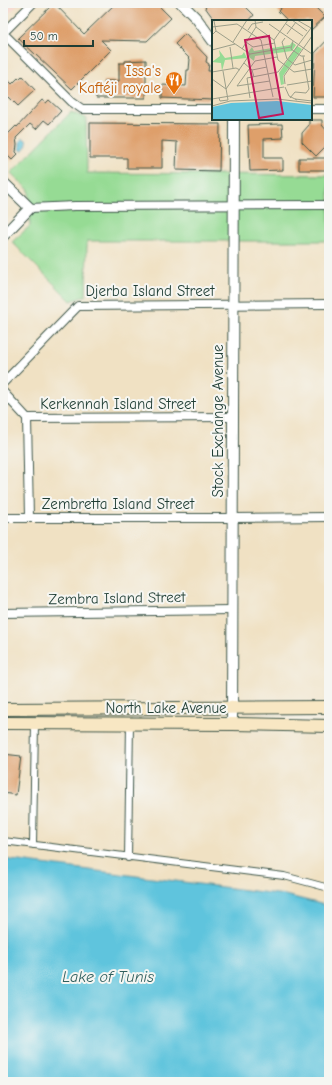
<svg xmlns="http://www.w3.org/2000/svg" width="332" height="1085" font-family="'Comic Neue',sans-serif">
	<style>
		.built { fill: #f7d1c8 }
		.green { fill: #96db94; stroke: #5a8c64 }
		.water { fill: #5fc4dd; stroke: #3f8088 }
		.building { fill: #de9f6b }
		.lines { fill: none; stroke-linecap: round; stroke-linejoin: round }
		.pedestrian-casing { stroke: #3e5649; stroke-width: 8 }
		.minor-casing { stroke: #3e5649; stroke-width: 10 }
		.tertiary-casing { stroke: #3e5649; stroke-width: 12 }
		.secondary-casing { stroke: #3e5649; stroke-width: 14 }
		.pedestrian { stroke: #fff; stroke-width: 6 }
		.minor { stroke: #fff; stroke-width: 8 }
		.tertiary { stroke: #fff; stroke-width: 10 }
		.secondary { stroke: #f8e7c3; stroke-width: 12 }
		.labels { text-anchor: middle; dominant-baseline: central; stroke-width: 4; stroke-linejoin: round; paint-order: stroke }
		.food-label { font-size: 15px; fill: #c56008; stroke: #f6f6f2; text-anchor: end }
		.street-label { font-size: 15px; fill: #1f3d34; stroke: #f6f6f2 }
		.water-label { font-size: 16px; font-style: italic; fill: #2f5f5e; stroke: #f6f6f2 }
		.inset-road { fill: none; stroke: #9c9f8a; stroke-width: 1 }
		.view { fill: #c2185b; fill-opacity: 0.15; stroke: #c2185b; stroke-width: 2 }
		.inset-edge { fill: none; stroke: #1f3d34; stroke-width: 2 }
	</style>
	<rect width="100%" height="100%" fill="#f6f6f2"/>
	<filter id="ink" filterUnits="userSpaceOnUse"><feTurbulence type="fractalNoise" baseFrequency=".025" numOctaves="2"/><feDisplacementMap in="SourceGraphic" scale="8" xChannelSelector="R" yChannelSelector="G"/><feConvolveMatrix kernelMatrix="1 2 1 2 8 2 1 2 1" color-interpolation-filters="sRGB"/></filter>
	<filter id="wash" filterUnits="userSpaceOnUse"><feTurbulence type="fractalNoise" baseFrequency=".012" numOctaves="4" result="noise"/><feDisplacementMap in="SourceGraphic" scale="16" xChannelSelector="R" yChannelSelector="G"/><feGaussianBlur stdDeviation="0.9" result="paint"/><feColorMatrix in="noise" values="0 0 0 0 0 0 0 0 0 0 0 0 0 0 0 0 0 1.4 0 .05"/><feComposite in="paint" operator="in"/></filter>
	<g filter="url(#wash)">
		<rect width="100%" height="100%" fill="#f0e1c3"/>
		<!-- built -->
		<path class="built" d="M3,3H20L3,19Z"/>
		<!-- green -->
		<path class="green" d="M71,112L86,118L87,173L329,175V241H87L86,296L71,301L12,242L30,226L29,190L11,173Z"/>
		<!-- water -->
		<path class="water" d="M23,138L26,140L27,145L22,151L20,149V141Z
			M3,859L285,895L329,906V1082H3Z"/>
		<g id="blocks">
			<!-- building -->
			<path class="building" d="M54,3L84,34L116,3H156L171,18L147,41L101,40L111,50L72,89L18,38Z
				M209,3H242L254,15L249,21H215L205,7Z
				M286,3H311L325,17L311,30V21H288L278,11Z
				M185,34L207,57L206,62L209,64L208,71H212L211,87H213V100L162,98V85L186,86L187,70H189L190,59L175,44Z
				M329,38V97H313L315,53Z
				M146,60V98H96V87H105L104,81H119V63H125V61Z
				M3,75L12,84L18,78L19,79L22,76L35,90L18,106L9,97L3,103Z
				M42,100L46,103L49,100L61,111L49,124L44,120L36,129L30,124L16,138L17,145L16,152L18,154L12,160L3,151L4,142L3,139L16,126L17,127Z
				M309,120H322V125L328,132V141L327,145L316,156L302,142V133L309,125Z
				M90,123L220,124L219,171L176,170L177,142L162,141V168H127V158H90Z
				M282,124L283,138L264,139V158H283V170L250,171L248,125Z
				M299,158H329L328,170H299Z
				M3,754L21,756L16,795L3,793Z"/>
		</g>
	</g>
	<g filter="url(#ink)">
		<use href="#blocks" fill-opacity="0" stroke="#3e5649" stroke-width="1"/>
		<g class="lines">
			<!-- pedestrian casing -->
			<g class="pedestrian-casing">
				<path id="pedestrian" d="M3,841L284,876L329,888
					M33,845L35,723
					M128,858L130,724"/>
			</g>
			<!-- minor casing -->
			<g class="minor-casing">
				<path id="minor" d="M3,33L72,102L82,109H213
					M3,33L33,3
					M311,109H329
					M30,208L75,206L329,205
					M3,383L78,306L329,304
					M3,392L27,418L29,517
					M27,418L233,417
					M3,518H232L329,517
					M3,613L231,610"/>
			</g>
			<!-- tertiary casing -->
			<g class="tertiary-casing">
				<path id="tertiary" d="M181,3L197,19L213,41
					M3,182L30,208L3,236
					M232,724L234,119"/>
			</g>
			<!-- secondary casing -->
			<g class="secondary-casing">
				<path id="secondary" d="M3,709L329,707
					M3,723L232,724L329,726"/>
			</g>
			<!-- pedestrian -->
			<use href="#pedestrian" class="pedestrian"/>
			<!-- minor -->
			<use href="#minor" class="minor"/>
			<!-- tertiary -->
			<use href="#tertiary" class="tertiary"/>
			<!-- secondary -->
			<use href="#secondary" class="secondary"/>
		</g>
	</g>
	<!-- icons -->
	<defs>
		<g id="restaurant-pin" transform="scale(0.9)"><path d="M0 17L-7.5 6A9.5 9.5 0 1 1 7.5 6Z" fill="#e8710a" stroke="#f6f6f2"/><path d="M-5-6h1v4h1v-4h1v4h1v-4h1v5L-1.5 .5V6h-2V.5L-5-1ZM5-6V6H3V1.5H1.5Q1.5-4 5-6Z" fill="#fff"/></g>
	</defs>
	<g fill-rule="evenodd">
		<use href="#restaurant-pin" x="174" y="80"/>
	</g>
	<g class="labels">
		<!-- food labels -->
		<g class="food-label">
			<text x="161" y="71">Issa's<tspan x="161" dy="17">Kaftéji royale</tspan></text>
		</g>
		<!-- street labels -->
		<g class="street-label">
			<text x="150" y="291">Djerba Island Street</text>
			<text x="118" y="404">Kerkennah Island Street</text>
			<text transform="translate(218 421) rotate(-90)">Stock Exchange Avenue</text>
			<text x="118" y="504">Zembretta Island Street</text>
			<text transform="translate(117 598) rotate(-1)">Zembra Island Street</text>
			<text x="166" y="708">North Lake Avenue</text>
		</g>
		<!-- water labels -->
		<g class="water-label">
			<text x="108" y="977">Lake of Tunis</text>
		</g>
	</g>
	<!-- overview -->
	<g transform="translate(212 20)">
		<rect width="100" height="100" fill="#f0e1c3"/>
		<path d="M80,22L84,25L80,31L43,36L42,41L37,37L36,32L40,27L42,31L78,25ZM85,26L90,29L71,56L72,64L69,65L67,53ZM7,30L13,38L30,35L32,32L35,38L13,40L10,51L9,43L0,42L8,36Z" fill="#96db94"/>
		<path d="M65,81L100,85V100H0V87L19,83Z" fill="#5fc4dd"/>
		<path class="inset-road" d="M43,0L44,7L62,20M76,0L62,20L66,40L82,52L100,49M80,0L95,11M85,0L99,8M57,4L100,34M74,4L91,16M0,7L25,4L49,20L61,77M36,10L40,4L51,2M4,11L38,34M75,14L84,2M0,15L4,11L2,1M73,18L70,22L75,39L83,45L100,40M81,21L79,29L89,36H93M21,22L35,0M34,22L41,27L63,23M18,27L21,48M30,29L44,7M0,30L23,24M38,34L79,27M32,43L40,50L42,57M40,50L55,47M0,52L24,48L28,50M35,58L66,52L99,8M35,58L38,78M0,59L14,69M58,61L25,66L43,41L65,37M73,64L72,56L100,16M75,65L100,61M73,67L77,76L85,80M14,69L38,34M7,78L8,81L16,80L11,51M78,78L83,72L94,73L97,69L91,36M0,79L72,67M83,79L100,81M0,86L18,81L65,79L100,83"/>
		<path class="view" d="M57,16L71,94L47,98L33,20Z"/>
		<rect width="100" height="100" class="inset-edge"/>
	</g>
	<!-- margin -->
	<rect width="332" height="1085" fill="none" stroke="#f6f6f2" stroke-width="16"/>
	<!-- scale -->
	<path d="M24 40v6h69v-6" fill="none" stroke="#1f3d34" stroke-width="2"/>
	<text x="30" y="40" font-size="12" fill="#1f3d34" stroke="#f6f6f2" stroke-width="3" paint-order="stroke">50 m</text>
</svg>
